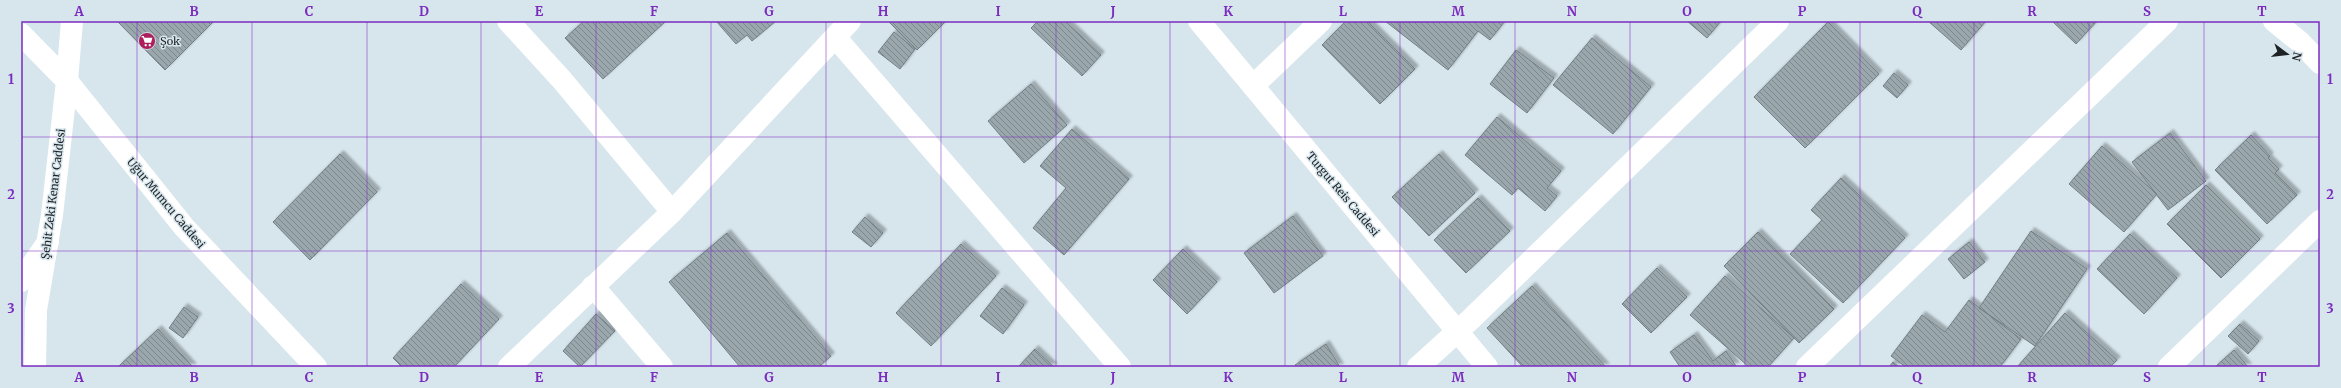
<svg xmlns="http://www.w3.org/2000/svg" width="2341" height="388" font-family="Merriweather,serif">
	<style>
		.building { fill: url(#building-back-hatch); stroke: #727f85; filter: url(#shadow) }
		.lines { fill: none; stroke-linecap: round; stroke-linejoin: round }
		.minor { stroke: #fff; stroke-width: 22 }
		.tertiary { stroke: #fff; stroke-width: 22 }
		.grid { fill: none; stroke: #7b2cbf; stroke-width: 1; stroke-opacity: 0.55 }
		.labels { text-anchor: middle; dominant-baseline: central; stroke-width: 3; stroke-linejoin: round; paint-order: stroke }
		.poi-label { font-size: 11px; fill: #1d2225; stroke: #d7e6ed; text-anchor: start }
		.street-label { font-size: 11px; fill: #1d2225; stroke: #d7e6ed }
		.neatline { fill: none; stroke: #7b2cbf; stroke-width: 1.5 }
		.grid-label { font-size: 13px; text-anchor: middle; font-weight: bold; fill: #7b2cbf }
	</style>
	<defs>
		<pattern id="building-back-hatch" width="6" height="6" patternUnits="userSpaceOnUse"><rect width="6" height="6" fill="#9aa8ae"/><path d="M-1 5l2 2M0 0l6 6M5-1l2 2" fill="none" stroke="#7d888d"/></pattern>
		<filter id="shadow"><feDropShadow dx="3.5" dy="-3.5" stdDeviation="1" flood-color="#0004"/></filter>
	</defs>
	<rect width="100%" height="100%" fill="#d7e6ed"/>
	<!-- building -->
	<path class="building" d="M117,21H214L165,70Z
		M584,21H666L603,79L565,38Z
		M716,21H776L752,41L747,35L736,44Z
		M888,21H946L917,50Z
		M1038,21H1065L1101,55L1082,76L1031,28Z
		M1346,21H1367L1415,69L1380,104L1322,45Z
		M1385,21H1505L1490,40L1478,31L1448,70Z
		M1687,21H1721L1707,38Z
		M1928,21H1986L1961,50Z
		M2052,21H2097L2076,44Z
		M1828,22L1879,74L1805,148L1754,97Z
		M894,32L915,49L900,69L878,52Z
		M1592,38L1651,87L1613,134L1553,85Z
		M1516,50L1554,78L1527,113L1490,84Z
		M1894,73L1908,85L1897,98L1883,86Z
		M1031,84L1067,125L1024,163L988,121Z
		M1497,117L1561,171L1547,188L1557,196L1545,211L1518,188L1512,195L1465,155Z
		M1072,129L1129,179L1064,255L1033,228L1066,188L1040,166Z
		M2170,133L2206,181L2168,210L2132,162Z
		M2251,135L2270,156L2268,158L2279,169L2275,173L2297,195L2267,224L2215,170Z
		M2102,146L2157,194L2124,232L2069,184Z
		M340,154L377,192L310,260L273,222Z
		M1439,154L1475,193L1429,236L1392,197Z
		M1841,178L1905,238L1843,303L1790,254L1822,220L1811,210Z
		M2206,185L2260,239L2221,278L2167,224Z
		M1478,198L1510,231L1466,273L1434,240Z
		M1293,216L1323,256L1274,293L1244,253Z
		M865,217L883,233L871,247L852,232Z
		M2031,231L2087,269L2035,346L1979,308Z
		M1758,232L1834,309L1799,343L1724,266Z
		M727,233L831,356L819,367H740L669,282Z
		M2130,234L2177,278L2144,314L2097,269Z
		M1969,242L1985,262L1964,279L1948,259Z
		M961,244L996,276L931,346L896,313Z
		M1183,249L1217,282L1187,314L1153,280Z
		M1657,268L1687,297L1651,333L1622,304Z
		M1725,276L1794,338L1768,367H1749L1690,315Z
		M461,284L499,319L454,367H402L393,358Z
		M1532,286L1606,367H1523L1487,328Z
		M1002,288L1024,305L1003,334L980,316Z
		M1969,300L2021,339L2000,367H1906L1891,356L1922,315L1945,332Z
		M184,307L198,317L183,338L169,328Z
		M2065,313L2117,360L2110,367H2017Z
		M596,314L615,331L580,367L563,351Z
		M2240,324L2259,341L2248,354L2228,336Z
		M158,329L193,367H118Z
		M1694,335L1713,361L1726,351L1736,366L1680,367L1670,352Z
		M1326,344L1340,367H1297L1295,365Z
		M1035,349L1054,367H1018Z
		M2234,350L2248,367H2215Z
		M1893,362L1899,367H1889Z"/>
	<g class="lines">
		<!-- minor -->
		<path class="minor" d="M508,21L562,80L672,212
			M836,38L1120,367
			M1253,86L1321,21
			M21,281L48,242
			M593,286L662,367
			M509,367L672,212L850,21
			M1418,367L1471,319L1778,21
			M1807,367L2167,21
			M2169,367L2320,221"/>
		<!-- tertiary -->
		<path class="tertiary" d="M1199,21L1487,367
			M2274,21L2300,42L2320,63
			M21,34L67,81L184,227L316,367
			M35,367L36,310L52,215L67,81L72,21"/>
	</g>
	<!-- grid -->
	<path class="grid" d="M137,21V367M252,21V367M367,21V367M481,21V367M596,21V367M711,21V367M826,21V367M941,21V367M1056,21V367M1170,21V367M1285,21V367M1400,21V367M1515,21V367M1630,21V367M1745,21V367M1860,21V367M1974,21V367M2089,21V367M2204,21V367M21,137H2320M21,251H2320"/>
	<!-- icons -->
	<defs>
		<g id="supermarket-disc" transform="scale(0.9)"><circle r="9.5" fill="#ad1f5c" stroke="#d7e6ed"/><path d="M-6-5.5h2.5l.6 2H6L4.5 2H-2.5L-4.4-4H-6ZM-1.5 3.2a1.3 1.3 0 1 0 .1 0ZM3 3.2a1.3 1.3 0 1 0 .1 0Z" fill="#fff"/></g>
	</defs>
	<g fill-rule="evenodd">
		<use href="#supermarket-disc" x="147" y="41"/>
	</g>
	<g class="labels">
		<!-- poi labels -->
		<g class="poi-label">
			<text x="160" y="41">Şok</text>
		</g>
		<!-- street labels -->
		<g class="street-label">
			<text transform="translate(53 194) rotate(-83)">Şehit Zeki Kenar Caddesi</text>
			<text transform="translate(1343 194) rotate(50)">Turgut Reis Caddesi</text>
			<text transform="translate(166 203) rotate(50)">Uğur Mumcu Caddesi</text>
		</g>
	</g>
	<!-- border -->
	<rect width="2341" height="388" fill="none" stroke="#d7e6ed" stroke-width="44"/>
	<!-- north arrow -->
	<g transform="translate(2287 54) rotate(105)" stroke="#d7e6ed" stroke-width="3" paint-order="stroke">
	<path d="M0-3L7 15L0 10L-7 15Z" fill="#1d2225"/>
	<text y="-6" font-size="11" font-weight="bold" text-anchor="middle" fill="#1d2225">N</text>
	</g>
	<rect x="22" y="22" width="2297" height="344" class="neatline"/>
	<g class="grid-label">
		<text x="79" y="16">A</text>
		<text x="194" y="16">B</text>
		<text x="309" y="16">C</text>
		<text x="424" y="16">D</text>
		<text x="539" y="16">E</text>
		<text x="654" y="16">F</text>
		<text x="769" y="16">G</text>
		<text x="883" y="16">H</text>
		<text x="998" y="16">I</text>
		<text x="1113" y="16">J</text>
		<text x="1228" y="16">K</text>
		<text x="1343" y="16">L</text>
		<text x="1458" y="16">M</text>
		<text x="1572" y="16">N</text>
		<text x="1687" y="16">O</text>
		<text x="1802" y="16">P</text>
		<text x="1917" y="16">Q</text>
		<text x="2032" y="16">R</text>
		<text x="2147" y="16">S</text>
		<text x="2262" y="16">T</text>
		<text x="11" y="84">1</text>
		<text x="2330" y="84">1</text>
		<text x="11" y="199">2</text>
		<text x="2330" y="199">2</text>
		<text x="11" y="313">3</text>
		<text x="2330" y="313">3</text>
		<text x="79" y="382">A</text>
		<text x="194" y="382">B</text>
		<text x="309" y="382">C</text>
		<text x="424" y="382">D</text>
		<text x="539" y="382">E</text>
		<text x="654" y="382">F</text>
		<text x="769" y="382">G</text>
		<text x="883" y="382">H</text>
		<text x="998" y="382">I</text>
		<text x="1113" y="382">J</text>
		<text x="1228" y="382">K</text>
		<text x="1343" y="382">L</text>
		<text x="1458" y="382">M</text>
		<text x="1572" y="382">N</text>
		<text x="1687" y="382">O</text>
		<text x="1802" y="382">P</text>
		<text x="1917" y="382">Q</text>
		<text x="2032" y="382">R</text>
		<text x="2147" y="382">S</text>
		<text x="2262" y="382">T</text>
	</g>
</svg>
